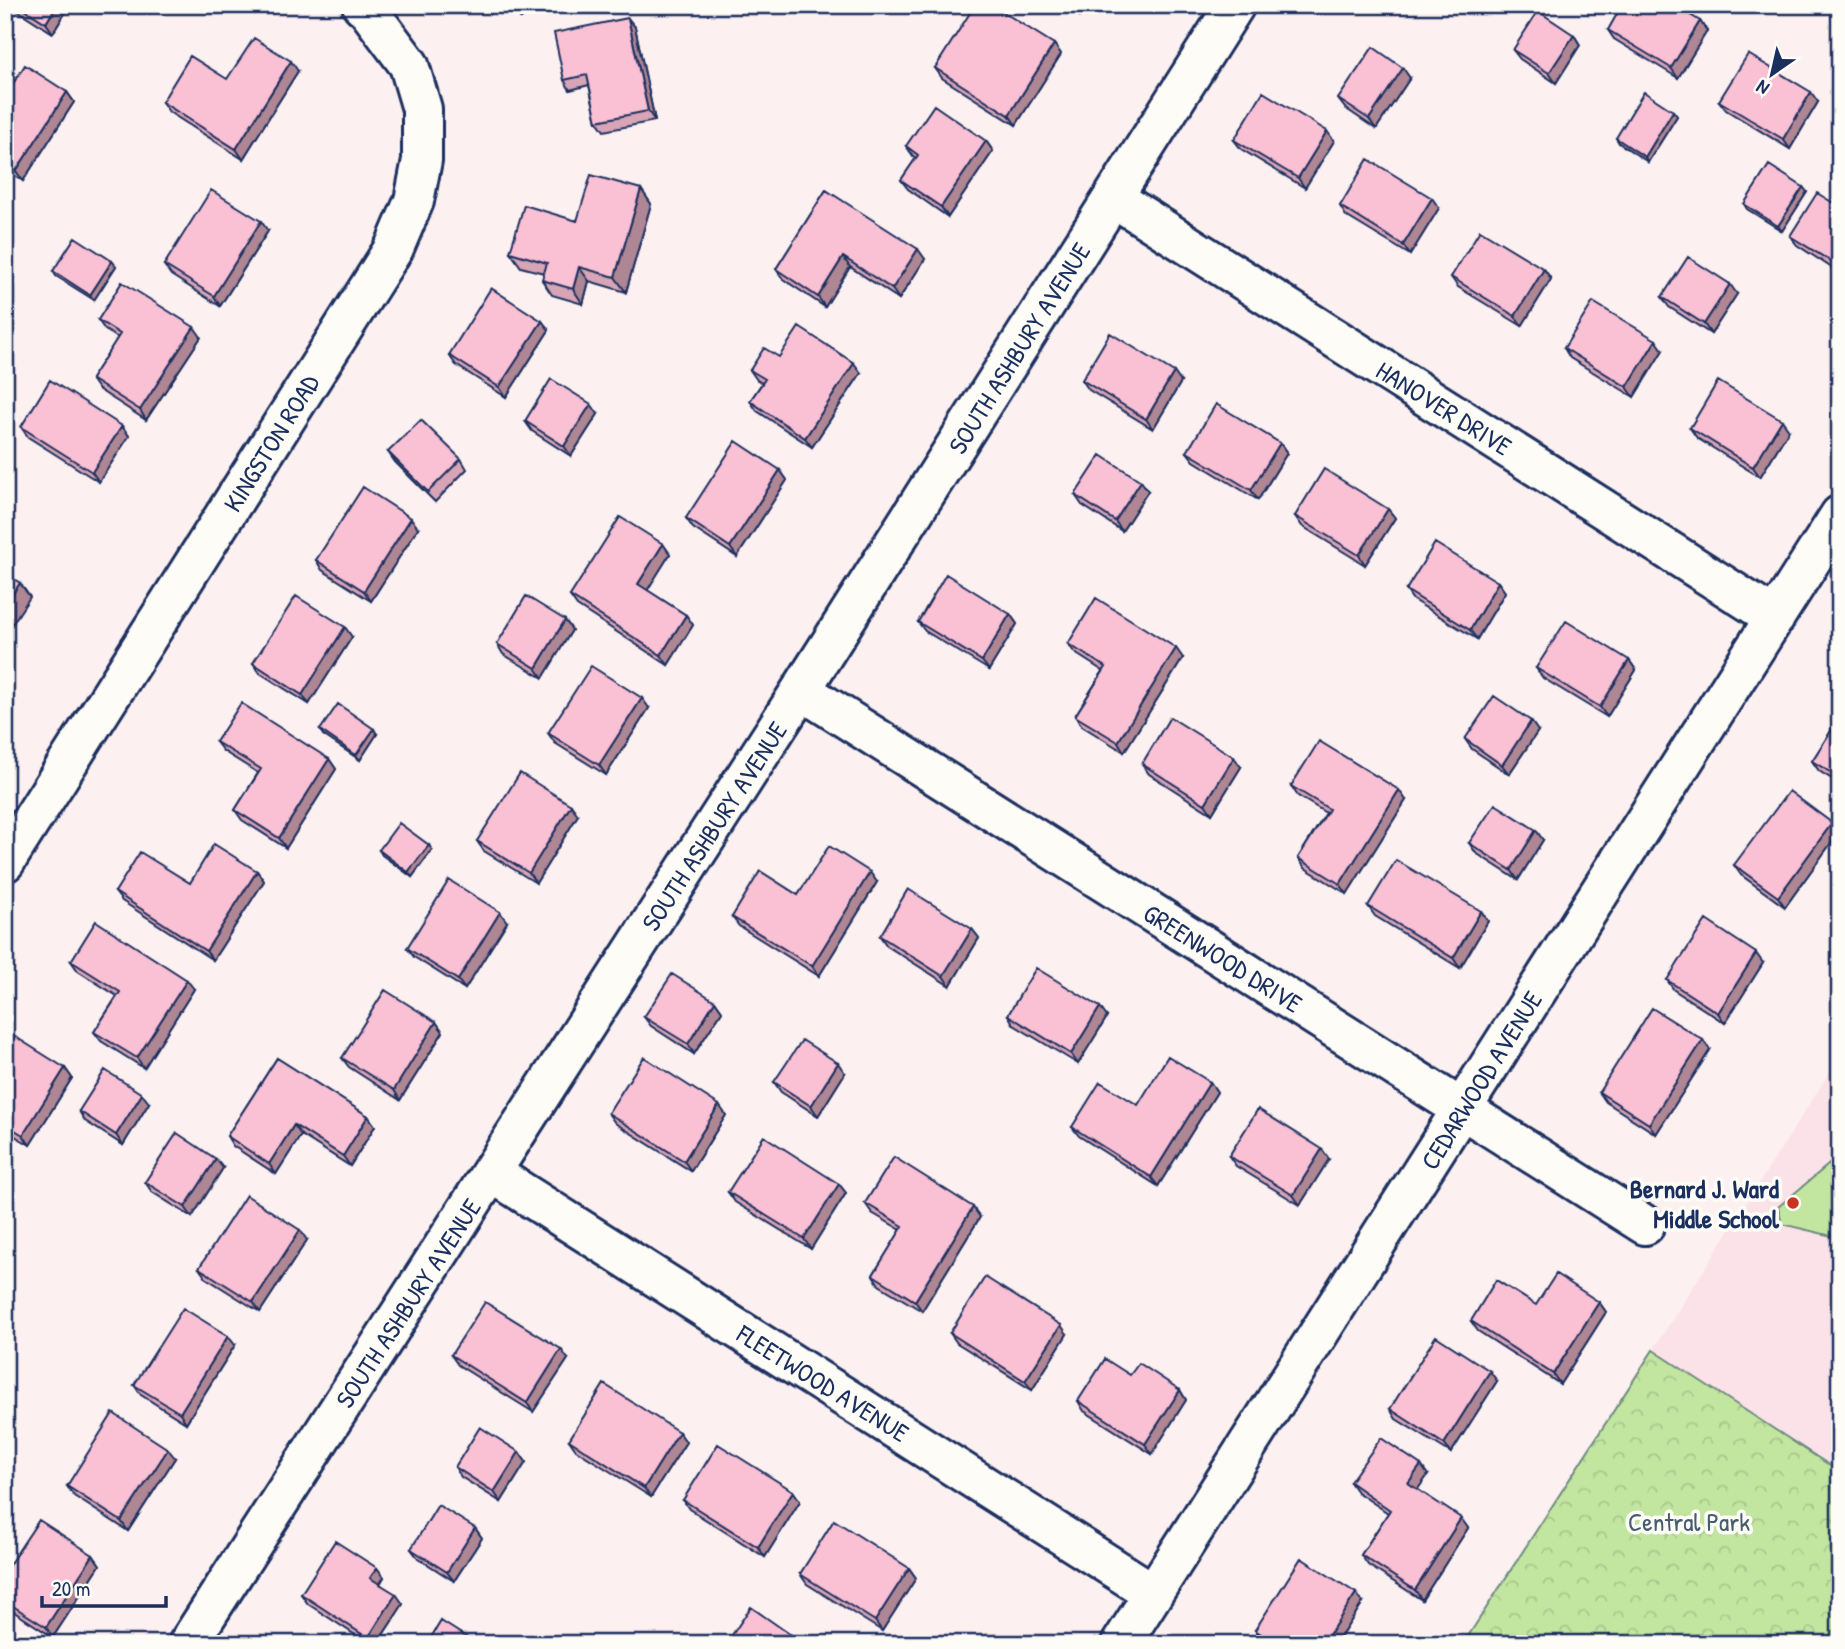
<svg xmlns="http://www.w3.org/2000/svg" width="1845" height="1649" font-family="'Patrick Hand',sans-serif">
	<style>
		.built { fill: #fbe2e8 }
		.grass { fill: #c2e6a0; stroke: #6e8a7f; stroke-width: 2 }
		.forest { fill: url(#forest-crowns); stroke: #6e8a7f; stroke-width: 2 }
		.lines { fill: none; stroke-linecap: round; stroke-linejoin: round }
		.street-casing { stroke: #1b2f5e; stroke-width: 44 }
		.street { stroke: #fdfcf7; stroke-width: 38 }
		.wall { fill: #d7a5b6; stroke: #1b2f5e; stroke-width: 2 }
		.shaded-wall { fill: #af8694; stroke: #1b2f5e; stroke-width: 2 }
		.building { fill: #fac0d4; stroke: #1b2f5e; stroke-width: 2 }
		.poi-dot { fill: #c8321e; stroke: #fdfcf7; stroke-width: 2.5 }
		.labels { text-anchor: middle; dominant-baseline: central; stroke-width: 7; stroke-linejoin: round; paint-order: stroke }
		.street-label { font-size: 26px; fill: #1b2f5e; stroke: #fdfcf7 }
		.poi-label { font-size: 26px; font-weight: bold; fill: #1b2f5e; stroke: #fdfcf7; text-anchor: end }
		.park-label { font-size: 26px; fill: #455d6e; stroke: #fdfcf7 }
	</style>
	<defs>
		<pattern id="forest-crowns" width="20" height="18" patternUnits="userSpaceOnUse" patternTransform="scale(1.75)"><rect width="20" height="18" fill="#c2e6a0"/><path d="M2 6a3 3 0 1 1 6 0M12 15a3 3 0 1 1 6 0" fill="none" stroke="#a6c68c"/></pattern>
	</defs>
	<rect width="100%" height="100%" fill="#fcf0f0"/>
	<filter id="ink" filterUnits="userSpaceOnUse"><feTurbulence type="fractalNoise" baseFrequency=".0143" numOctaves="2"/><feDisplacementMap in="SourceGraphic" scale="14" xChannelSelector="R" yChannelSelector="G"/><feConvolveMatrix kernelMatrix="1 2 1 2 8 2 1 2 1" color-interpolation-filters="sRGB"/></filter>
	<g filter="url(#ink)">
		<!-- built -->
		<path class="built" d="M1840,1056V1472L1653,1350Z"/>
		<!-- grass -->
		<path class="grass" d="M1840,1155V1238L1782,1224L1778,1207Z"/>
		<!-- forest -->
		<path class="forest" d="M1653,1350L1840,1472V1644H1463Z"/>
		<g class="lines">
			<!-- street casing -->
			<g class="street-casing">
				<path id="street" d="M1114,198L1775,618
					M801,690L1645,1225
					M5,862L394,248L414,201L422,160V109L409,65L367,9L362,5
					M492,1173L1153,1593
					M188,1644L801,690L1235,5
					M1121,1644L1840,515"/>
			</g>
			<!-- street -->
			<use href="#street" class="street"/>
		</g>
		<!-- wall -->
		<path class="wall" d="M9,5H70L53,33Z
			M511,5H539L521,19Z
			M1064,5H1087L1080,16Z
			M1375,5H1389L1385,12Z
			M1700,21L1707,31L1678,78L1614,39L1608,30Z
			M635,27L655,121L604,131L597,121L589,85L570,90L564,80Z
			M1574,35L1580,45L1556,83L1520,59L1513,50Z
			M1054,44L1061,54L1016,125L942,78L935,68Z
			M298,71L243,159L169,112L162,102L227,79Z
			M1410,78L1376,129L1345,108L1338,99Z
			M67,92L74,102L23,181L5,169V96Z
			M1719,101L1818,102L1790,149L1726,110Z
			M1673,111L1677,116L1648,162L1619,143L1616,138Z
			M1234,140L1334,141L1305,188L1241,149Z
			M986,141L993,151L948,217L908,189L901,180L916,158L913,156L906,146Z
			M1803,187L1807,192L1782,231L1747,209L1744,204Z
			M641,189L651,204L626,292L589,281L583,304L552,295L542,280L544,273L521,267L510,252Z
			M826,190L925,259L899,299L850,267L825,307L783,279L776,269Z
			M1340,206L1439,208L1410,255L1346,216Z
			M1840,207V270L1838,272L1797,245L1790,236Z
			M268,231L220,306L171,275L164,265Z
			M112,261L116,266L94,300L56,276L53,271Z
			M1544,269L1551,279L1522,326L1458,287L1451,277Z
			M1737,294L1711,334L1669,307L1662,297Z
			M98,320L201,337L146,420L98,389L91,379L118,338L105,330Z
			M542,321L549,330L506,397L456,365L449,355Z
			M1564,348L1663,350L1634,397L1570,358Z
			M779,357L861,373L812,447L757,411L750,401L762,383L757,380L750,370Z
			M1082,380L1181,382L1153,429L1089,390Z
			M598,414L571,456L532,431L525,421Z
			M122,426L129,436L99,482L28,437L21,427Z
			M1690,428L1789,430L1760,477L1697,438Z
			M1280,443L1287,453L1258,500L1194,461L1187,452Z
			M388,452L461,459L467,469L435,502L395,462Z
			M780,470L787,480L737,557L693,528L686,518Z
			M1148,491L1122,531L1082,505L1075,495Z
			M1388,509L1395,518L1365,565L1302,526L1295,516Z
			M418,528L371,601L322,570L316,560Z
			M663,544L670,554L647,590L686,615L693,625L668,665L577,606L570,596Z
			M1498,582L1505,592L1477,639L1413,600L1406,590Z
			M1010,614L1017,624L989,670L925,631L918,622Z
			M565,620L572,630L543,678L503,654L497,644Z
			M352,637L309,704L260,673L253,663Z
			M1068,644L1183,658L1124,752L1082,726L1075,716L1103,671L1075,653Z
			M1629,660L1636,670L1607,717L1543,678L1536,668Z
			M649,708L606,775L555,743L548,733Z
			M1840,717V784L1819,771L1812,761Z
			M320,730L377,734L360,760L323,735Z
			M1538,731L1509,774L1472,749L1465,739Z
			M216,742L329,759L336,769L286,848L242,820L235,810L258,773L223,751Z
			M1142,764L1241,767L1212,814L1149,774Z
			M1291,786L1406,800L1347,894L1305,868L1298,858L1326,813L1298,796Z
			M578,815L536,883L484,851L477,841Z
			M1839,832L1785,907L1741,875L1734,865Z
			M1543,840L1518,880L1476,853L1469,843Z
			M379,850H432L412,877L382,855Z
			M257,871L264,881L213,960L122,901L115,892L190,883Z
			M877,882L819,976L739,926L732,917L798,895Z
			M1368,906L1481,911L1488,921L1460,968L1375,916Z
			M507,922L465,989L414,957L407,948Z
			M972,929L979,938L950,986L887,946L880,936Z
			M71,961L194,989L144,1068L101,1041L94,1032L117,996L78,971Z
			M1763,963L1725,1023L1674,990L1667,980Z
			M715,1001L722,1011L694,1054L651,1026L644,1017Z
			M1008,1015L1107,1017L1078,1064L1014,1025Z
			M436,1022L443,1032L400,1100L349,1067L342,1058Z
			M5,1049L65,1068L72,1078L30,1145L5,1130Z
			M1710,1050L1656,1134L1606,1102L1599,1092Z
			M277,1058L368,1116L375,1126L350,1166L301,1135L276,1174L233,1146L227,1136Z
			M845,1073L818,1116L781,1092L774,1082Z
			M1210,1082L1217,1092L1158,1186L1079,1136L1072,1127Z
			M149,1103L123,1145L85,1121L79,1111Z
			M608,1113L726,1115L691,1171L615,1123Z
			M1229,1156L1329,1159L1300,1205L1236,1166Z
			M223,1168L192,1217L152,1192L145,1182Z
			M839,1184L846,1193L811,1249L735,1202L728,1192Z
			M865,1203L980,1217L922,1311L879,1285L873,1275L901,1230L872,1213Z
			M307,1240L260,1312L206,1278L199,1268Z
			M1599,1302L1606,1312L1560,1384L1478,1331L1471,1321L1536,1305Z
			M950,1333L1067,1334L1032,1390L957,1343Z
			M235,1345L186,1423L141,1395L134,1385Z
			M451,1355L568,1359L533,1412L458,1365Z
			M1130,1375L1180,1390L1186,1400L1152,1454L1084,1411L1078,1401Z
			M1497,1381L1451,1453L1396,1419L1390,1409Z
			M679,1432L686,1442L651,1497L576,1450L569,1440Z
			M519,1452L526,1462L501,1502L461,1477L455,1467Z
			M175,1458L128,1531L74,1496L67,1486Z
			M1428,1475L1417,1489L1468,1528L1422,1600L1368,1565L1361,1555L1388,1513L1357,1492L1350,1482Z
			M793,1491L800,1501L765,1557L689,1509L683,1500Z
			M475,1528L482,1538L454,1581L418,1558L411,1549Z
			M93,1555L100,1565L53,1637L5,1606V1571Z
			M377,1568L384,1577L380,1584L403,1604L377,1644H369L308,1604L301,1594Z
			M909,1568L916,1578L882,1631L807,1584L800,1574Z
			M1363,1602L1336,1644H1268L1262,1640L1255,1630Z"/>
		<!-- shaded-wall -->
		<path class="shaded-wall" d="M57,5H70L53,33L46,23Z
			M1073,5H1087L1080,16Z
			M1382,5H1389L1385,12L1382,7Z
			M628,18L635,27L655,121L648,111Z
			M1700,21L1707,31L1678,78L1671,68Z
			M1574,35L1580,45L1556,83L1549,73Z
			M1054,44L1061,54L1016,125L1009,115Z
			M291,61L298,71L243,159L236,149Z
			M1403,68L1410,78L1376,129L1369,119Z
			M67,92L74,102L23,181L16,171Z
			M1811,92L1818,102L1790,149L1783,139Z
			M1673,111L1677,116L1648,162L1645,157Z
			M1327,131L1334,141L1305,188L1298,178Z
			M986,141L993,151L948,217L941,207Z
			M1803,187L1807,192L1782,231L1778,226Z
			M641,189L651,204L626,292L615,277Z
			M1432,198L1439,208L1410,255L1403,245Z
			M261,221L268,231L220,306L214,296Z
			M918,249L925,259L899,299L892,289Z
			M1840,249V270L1838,272L1832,262Z
			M843,257L850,267L825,307L818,297Z
			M112,261L116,266L94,300L90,295Z
			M579,267L589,281L583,304L573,289Z
			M1544,269L1551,279L1522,326L1515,316Z
			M1730,284L1737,294L1711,334L1704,324Z
			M542,321L549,330L506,397L499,387Z
			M194,327L201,337L146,420L140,410Z
			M1656,340L1663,350L1634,397L1627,387Z
			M854,363L861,373L812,447L805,438Z
			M1174,372L1181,382L1153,429L1146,419Z
			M591,404L598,414L571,456L564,446Z
			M1782,420L1789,430L1760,477L1753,467Z
			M122,426L129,436L99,482L92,472Z
			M1280,443L1287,453L1258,500L1251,490Z
			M780,470L787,480L737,557L730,547Z
			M1141,481L1148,491L1122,531L1115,521Z
			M1388,509L1395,518L1365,565L1359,555Z
			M411,518L418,528L371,601L364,591Z
			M663,544L670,554L645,594L638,584Z
			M1498,582L1505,592L1477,639L1470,630Z
			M20,583L30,597L5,635V605Z
			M1010,614L1017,624L989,670L982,661Z
			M686,615L693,625L668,665L661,655Z
			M565,620L572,630L543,678L536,668Z
			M345,627L352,637L309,704L302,695Z
			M1176,648L1183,658L1124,752L1118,742Z
			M1629,660L1636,670L1607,717L1600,707Z
			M642,698L649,708L606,775L599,765Z
			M1531,721L1538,731L1509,774L1502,765Z
			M374,729L377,734L360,760L356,755Z
			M1234,757L1241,767L1212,814L1205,804Z
			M329,759L336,769L286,848L279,838Z
			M1399,790L1406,800L1347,894L1340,884Z
			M571,805L578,815L536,883L529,873Z
			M1832,823L1839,832L1785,907L1778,897Z
			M1536,830L1543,840L1518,880L1511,870Z
			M429,845L432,850L412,877L408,872Z
			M257,871L264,881L213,960L206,951Z
			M870,872L877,882L819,976L812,966Z
			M1481,911L1488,921L1460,968L1453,958Z
			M500,912L507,922L465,989L458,980Z
			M972,929L979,938L950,986L943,976Z
			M1756,953L1763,963L1725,1023L1718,1013Z
			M187,980L194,989L144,1068L137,1058Z
			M715,1001L722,1011L694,1054L688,1044Z
			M1100,1007L1107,1017L1078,1064L1071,1054Z
			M436,1022L443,1032L400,1100L394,1090Z
			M1703,1040L1710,1050L1656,1134L1649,1124Z
			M838,1063L845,1073L818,1116L811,1106Z
			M65,1068L72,1078L30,1145L23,1135Z
			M1210,1082L1217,1092L1158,1186L1151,1177Z
			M142,1094L149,1103L123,1145L116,1135Z
			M719,1105L726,1115L691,1171L684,1161Z
			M368,1116L375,1126L350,1166L343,1156Z
			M294,1125L301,1135L276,1174L269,1164Z
			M1322,1149L1329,1159L1300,1205L1293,1195Z
			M216,1159L223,1168L192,1217L185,1207Z
			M839,1184L846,1193L811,1249L804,1239Z
			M973,1207L980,1217L922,1311L915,1301Z
			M300,1230L307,1240L260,1312L253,1302Z
			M1599,1302L1606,1312L1560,1384L1553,1374Z
			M1061,1325L1067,1334L1032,1390L1025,1381Z
			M228,1336L235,1345L186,1423L180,1413Z
			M561,1349L568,1359L533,1412L527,1403Z
			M1490,1371L1497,1381L1451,1453L1444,1444Z
			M1180,1390L1186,1400L1152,1454L1145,1444Z
			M679,1432L686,1442L651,1497L644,1488Z
			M168,1449L175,1458L128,1531L121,1521Z
			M519,1452L526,1462L501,1502L494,1492Z
			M1421,1465L1428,1475L1415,1493L1408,1483Z
			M793,1491L800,1501L765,1557L758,1547Z
			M1461,1518L1468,1528L1422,1600L1415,1590Z
			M475,1528L482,1538L454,1581L447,1572Z
			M93,1555L100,1565L53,1637L46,1627Z
			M377,1568L384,1577L377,1588L370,1578Z
			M909,1568L916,1578L882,1631L875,1621Z
			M1356,1593L1363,1602L1336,1644H1323Z
			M396,1594L403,1604L377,1644H372L368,1638Z
			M791,1635L797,1644H786Z"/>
		<!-- building -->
		<path class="building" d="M18,5H57L46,23Z
			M975,5H992L1054,44L1009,115L935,68Z
			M1622,5H1674L1700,21L1671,68L1608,30Z
			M1538,11L1574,35L1549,73L1513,50Z
			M628,18L648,111L597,121L587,75L564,80L554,33Z
			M254,38L291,61L236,149L162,102L190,56L227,79Z
			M1373,47L1403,68L1369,119L1338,99Z
			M1748,54L1811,92L1783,139L1719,101Z
			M25,65L67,92L16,171L5,164V96Z
			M1263,92L1327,131L1298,178L1234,140Z
			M1644,92L1673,111L1645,157L1616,138Z
			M934,105L986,141L941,207L901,180L918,155L906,146Z
			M1368,159L1432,198L1403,245L1340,206Z
			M1769,165L1803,187L1778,226L1744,204Z
			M591,175L641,189L615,277L579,267L573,289L542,280L547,263L510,252L524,205L577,221Z
			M211,190L261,221L214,296L164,265Z
			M826,190L918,249L892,289L843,257L818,297L776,269Z
			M1817,193L1840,207V249L1832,262L1790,236Z
			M1480,230L1544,269L1515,316L1451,277Z
			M75,237L112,261L90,295L53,271Z
			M1688,257L1730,284L1704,324L1662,297Z
			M122,282L194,327L140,410L91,379L120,334L98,320Z
			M491,288L542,321L499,387L449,355Z
			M1593,302L1656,340L1627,387L1564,348Z
			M799,327L854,363L805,438L750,401L765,379L750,370L764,348L779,357Z
			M1110,333L1174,372L1146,419L1082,380Z
			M551,379L591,404L564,446L525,421Z
			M50,380L122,426L92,472L21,427Z
			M1718,381L1782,420L1753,467L1690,428Z
			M1216,404L1280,443L1251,490L1187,452Z
			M421,420L461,459L428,492L388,452Z
			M736,441L780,470L730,547L686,518Z
			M1101,455L1141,481L1115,521L1075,495Z
			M1324,469L1388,509L1359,555L1295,516Z
			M363,487L411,518L364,591L316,560Z
			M620,517L663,544L638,584L686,615L661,655L570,596Z
			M1435,543L1498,582L1470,630L1406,590Z
			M5,573L20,583L5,605Z
			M946,574L1010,614L982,661L918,622Z
			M296,596L345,627L302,695L253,663Z
			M526,596L565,620L536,668L497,644Z
			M1096,598L1176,648L1118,742L1075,716L1106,667L1068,644Z
			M1566,621L1629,660L1600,707L1536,668Z
			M591,666L642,698L599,765L548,733Z
			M1494,696L1531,721L1502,765L1465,739Z
			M241,703L329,759L279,838L235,810L261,769L216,742Z
			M338,704L374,729L356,755L320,730Z
			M1170,717L1234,757L1205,804L1142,764Z
			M1840,717V778L1812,761Z
			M1319,741L1399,790L1340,884L1298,858L1329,809L1291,786Z
			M520,773L571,805L529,873L477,841Z
			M1789,791L1832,823L1778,897L1734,865Z
			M1495,804L1536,830L1511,870L1469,843Z
			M399,823L429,845L408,872L379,850Z
			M214,844L257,871L206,951L115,892L140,852L190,883Z
			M829,846L870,872L812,966L732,917L760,871L798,895Z
			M1396,860L1481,911L1453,958L1368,906Z
			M449,880L500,912L458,980L407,948Z
			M908,889L972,929L943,976L880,936Z
			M1706,920L1756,953L1718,1013L1667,980Z
			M96,921L187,980L137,1058L94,1032L120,992L71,961Z
			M1036,968L1100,1007L1071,1054L1008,1015Z
			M672,974L715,1001L688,1044L644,1017Z
			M385,990L436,1022L394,1090L342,1058Z
			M1652,1008L1703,1040L1649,1124L1599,1092Z
			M14,1036L65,1068L23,1135L5,1124V1049Z
			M802,1040L838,1063L811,1106L774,1082Z
			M1168,1056L1210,1082L1151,1177L1072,1127L1100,1082L1138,1105Z
			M644,1057L719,1105L684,1161L608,1113Z
			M277,1058L368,1116L343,1156L294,1125L269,1164L227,1136Z
			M105,1070L142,1094L116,1135L79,1111Z
			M1258,1109L1322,1149L1293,1195L1229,1156Z
			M177,1133L216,1159L185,1207L145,1182Z
			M764,1136L839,1184L804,1239L728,1192Z
			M894,1157L973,1207L915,1301L873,1275L903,1226L865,1203Z
			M246,1195L300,1230L253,1302L199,1268Z
			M1556,1274L1599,1302L1553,1374L1471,1321L1496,1280L1536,1305Z
			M985,1277L1061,1325L1025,1381L950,1333Z
			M485,1302L561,1349L527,1403L451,1355Z
			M183,1308L228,1336L180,1413L134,1385Z
			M1436,1336L1490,1371L1444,1444L1390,1409Z
			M1105,1359L1130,1375L1139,1363L1180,1390L1145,1444L1078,1401Z
			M604,1384L679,1432L644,1488L569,1440Z
			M113,1413L168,1449L121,1521L67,1486Z
			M480,1427L519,1452L494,1492L455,1467Z
			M1381,1438L1421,1465L1408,1483L1461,1518L1415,1590L1361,1555L1390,1510L1350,1482Z
			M718,1444L793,1491L758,1547L683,1500Z
			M438,1505L475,1528L447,1572L411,1549Z
			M39,1520L93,1555L46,1627L5,1601V1571Z
			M834,1520L909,1568L875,1621L800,1574Z
			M335,1541L377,1568L370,1578L396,1594L368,1638L301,1594Z
			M1301,1558L1356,1593L1323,1644H1276L1255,1630Z
			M751,1607L791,1635L786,1644H726Z
			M441,1621L477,1644H427Z
			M904,1640L910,1644H901Z"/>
	</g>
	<!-- markers -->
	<circle class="poi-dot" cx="1793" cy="1203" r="7"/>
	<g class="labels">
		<!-- street labels -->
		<g class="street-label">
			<text transform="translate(1019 348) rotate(-58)">SOUTH ASHBURY AVENUE</text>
			<text transform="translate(1444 408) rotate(32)">HANOVER DRIVE</text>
			<text transform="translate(271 443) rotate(-58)">KINGSTON ROAD</text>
			<text transform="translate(714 826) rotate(-57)">SOUTH ASHBURY AVENUE</text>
			<text transform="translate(1223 958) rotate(32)">GREENWOOD DRIVE</text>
			<text transform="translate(1481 1080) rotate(-58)">CEDARWOOD AVENUE</text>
			<text transform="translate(408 1303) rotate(-57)">SOUTH ASHBURY AVENUE</text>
			<text transform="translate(823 1383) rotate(32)">FLEETWOOD AVENUE</text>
		</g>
		<!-- poi labels -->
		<g class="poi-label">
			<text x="1779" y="1188">Bernard J. Ward<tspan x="1779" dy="30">Middle School</tspan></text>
		</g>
		<!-- park labels -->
		<g class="park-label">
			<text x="1689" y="1521">Central Park</text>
		</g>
	</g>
	<!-- margin -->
	<rect width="1845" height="1649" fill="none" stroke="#fdfcf7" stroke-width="28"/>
	<rect x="14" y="14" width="1817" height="1621" fill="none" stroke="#1b2f5e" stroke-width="2.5" filter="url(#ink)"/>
	<!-- north arrow -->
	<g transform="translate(1772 74) rotate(214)" stroke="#fdfcf7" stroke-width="5" paint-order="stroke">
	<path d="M0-5L12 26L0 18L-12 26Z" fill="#1b2f5e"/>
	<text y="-10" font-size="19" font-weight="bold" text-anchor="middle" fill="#1b2f5e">N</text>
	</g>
	<!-- scale -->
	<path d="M42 1596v10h124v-10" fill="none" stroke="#1b2f5e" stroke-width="3.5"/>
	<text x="52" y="1596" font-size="21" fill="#1b2f5e" stroke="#fdfcf7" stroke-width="5" paint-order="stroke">20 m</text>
</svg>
